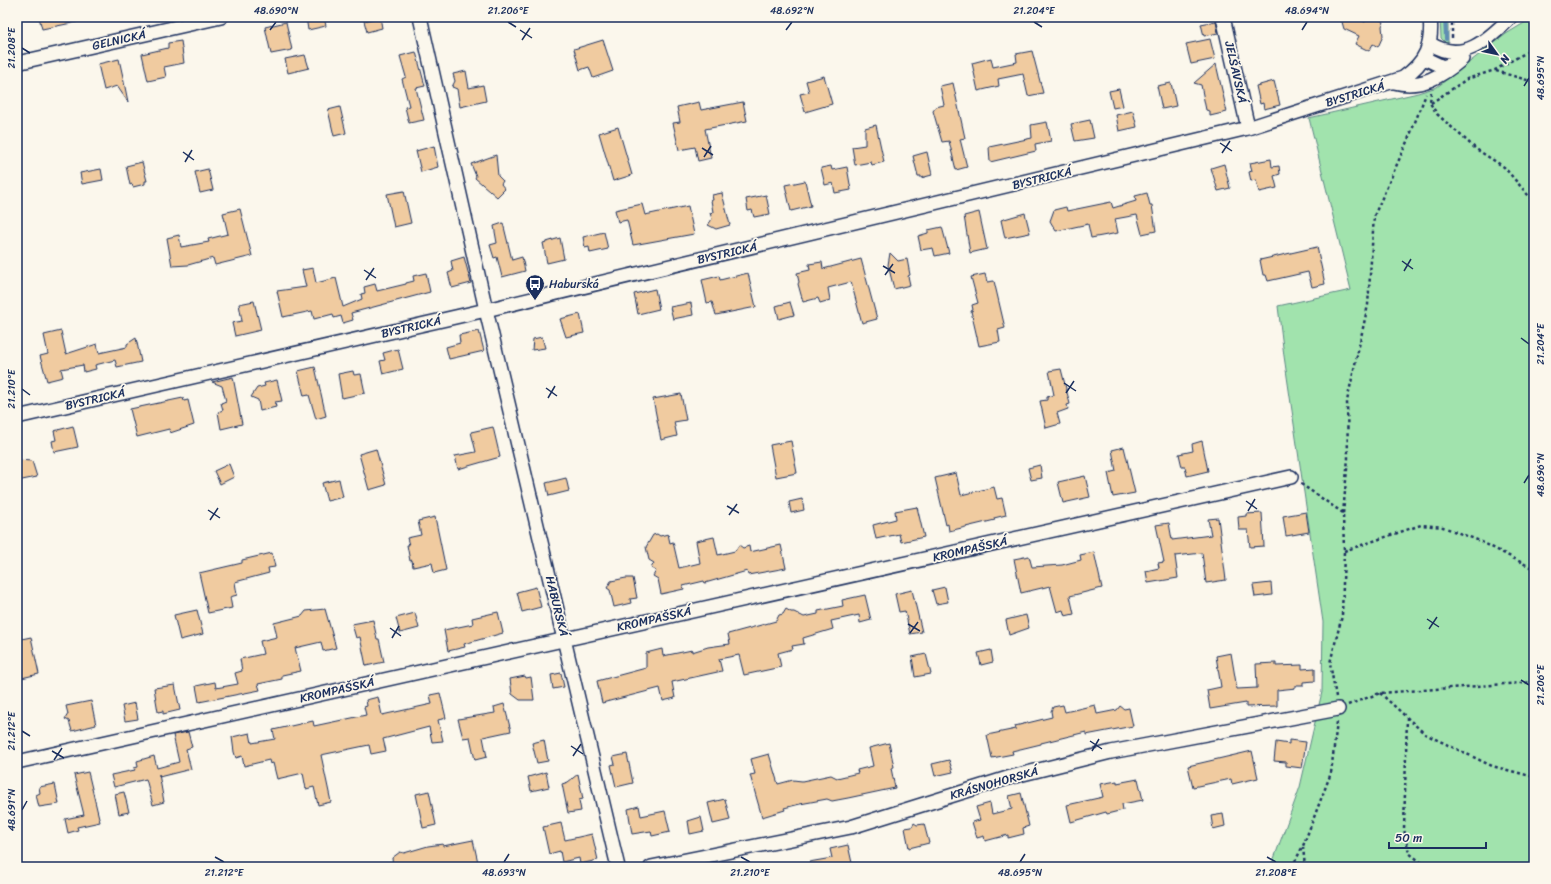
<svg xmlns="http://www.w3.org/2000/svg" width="1551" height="884" font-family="Sriracha,sans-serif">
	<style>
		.green { fill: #a1e3ad; stroke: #5e8986 }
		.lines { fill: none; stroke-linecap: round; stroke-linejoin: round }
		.stream { stroke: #5e8db3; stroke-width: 4 }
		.building { fill: #f0cba0; stroke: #1b2f5e }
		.minor-casing { stroke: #1b2f5e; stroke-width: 16 }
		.path { stroke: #1b2f5e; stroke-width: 2.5; stroke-dasharray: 3 3; stroke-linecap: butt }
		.minor { stroke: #fbf7ec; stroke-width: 13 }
		.ticks { fill: none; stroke: #1b2f5e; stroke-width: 1.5 }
		.labels { text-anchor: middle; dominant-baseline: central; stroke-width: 3.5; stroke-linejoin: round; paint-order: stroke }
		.street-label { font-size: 12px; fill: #1b2f5e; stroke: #fbf7ec }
		.poi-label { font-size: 12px; fill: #1b2f5e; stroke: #fbf7ec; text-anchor: start }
		.neatline { fill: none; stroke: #1b2f5e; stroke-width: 1.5 }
		.ticks-label { font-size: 10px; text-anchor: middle; fill: #1b2f5e }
	</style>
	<rect width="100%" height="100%" fill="#fbf7ec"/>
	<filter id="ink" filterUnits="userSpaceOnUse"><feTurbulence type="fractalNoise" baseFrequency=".025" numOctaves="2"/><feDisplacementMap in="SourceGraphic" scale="8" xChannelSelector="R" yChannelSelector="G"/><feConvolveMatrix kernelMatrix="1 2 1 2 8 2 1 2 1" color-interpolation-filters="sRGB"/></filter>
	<g filter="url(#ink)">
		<!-- green -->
		<path class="green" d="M1440,17H1448V45L1441,38Z
			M1534,17V867H1271L1300,787L1322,692L1323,622L1284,356L1278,306L1351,290L1309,118L1418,93L1437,87L1506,34Z"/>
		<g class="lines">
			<!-- stream -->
			<path class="stream" d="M1445,17L1446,39"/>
		</g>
		<!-- building -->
		<path class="building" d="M39,17H76L77,22L42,29Z
			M306,17H324L326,26L308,30Z
			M380,17L382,28L367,32L364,21Z
			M1345,17H1356L1365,22L1368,17H1375L1384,22L1382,26L1383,36L1378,47L1373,44L1369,51L1355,44L1359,36L1344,29L1342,22Z
			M1216,21L1218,33L1204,36L1201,24Z
			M286,22L292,50L271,54L265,27Z
			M1210,39L1215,59L1191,64L1186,44Z
			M603,40L613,71L593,78L589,67L580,70L574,49Z
			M181,41L184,63L164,67L166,77L148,81L142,54L168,48V43Z
			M1032,51L1043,93L1028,96L1023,74L998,79L999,86L978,91L972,63L991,58L993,67L1017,62L1016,54Z
			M416,52L425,86L416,88L424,120L409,123L405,107L409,106L402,79L406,77L400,56Z
			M305,55L309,68L288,73L285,59Z
			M119,59L123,77L128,102L117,86L104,90L98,64Z
			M1216,64L1227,112L1210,116V111L1206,110L1201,85L1194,83Z
			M466,71L469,88L483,85L486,101L460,107L457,89L452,87L455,81L453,74Z
			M824,76L832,104L805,112L800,94L809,92L806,81Z
			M1274,81L1280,105L1264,109L1263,103L1260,104L1256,86Z
			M953,83L965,138L960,139L967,167L956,170L949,141L942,142L933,111L936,107L944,105L940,86Z
			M1171,83L1176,106L1162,109L1157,86Z
			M1119,89L1123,106L1113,108L1109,91Z
			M699,102L701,110L743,102L747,121L705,129L711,158L698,161L695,147L679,150L673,123L680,122L677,107Z
			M340,107L346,133L334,136L328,110Z
			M1133,111L1137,127L1119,131L1116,115Z
			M1090,120L1094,138L1075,141L1071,124Z
			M1047,122L1051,141L1035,144L1036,151L990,162L989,147L1032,138L1031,125Z
			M876,125L884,162L872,165L871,162L855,165L852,147L865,145V128Z
			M618,127L632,175L613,181L599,133Z
			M434,146L438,167L421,172L416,151Z
			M927,152L932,175L921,178V176H918L913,156Z
			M496,155L498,176L503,181L501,184L505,189L497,197L475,178L476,176L471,164Z
			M1271,159L1272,167L1279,166L1280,174L1274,176L1277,188L1259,192L1256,180L1251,181L1249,172L1252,171L1250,163Z
			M142,162L147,181H145V184L133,187L132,184L130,185L126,166Z
			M1224,164L1230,188L1218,191L1211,168Z
			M831,166L832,170L847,167L851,190L835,193L833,183L825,185L821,168Z
			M101,169L103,180L82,184L80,173Z
			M208,169L213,190L200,193L195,172Z
			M805,181L811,206L791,211L785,185Z
			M404,191L411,223L394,227L387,194Z
			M722,193L730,225L716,229L708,225L712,219L710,213L713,212L711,200H713L712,195Z
			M1147,193L1150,205H1152L1156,231L1142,234L1137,215L1115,219L1118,233L1091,238L1088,224L1056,231L1050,221L1054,210L1066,207L1067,211L1111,202L1113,208L1136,201L1135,196Z
			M766,195L770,214L754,217L752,210L748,211L746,199Z
			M642,204L645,215L688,206L694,234L633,245L627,220L618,222L615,210Z
			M240,209L252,256L215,265L213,258L188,265L172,266L167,238L179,235L181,247L209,242L208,239L228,234L223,213Z
			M979,212L987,249L970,253L964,216Z
			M1025,213L1030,233L1005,238L1001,220Z
			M503,223L512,260L522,257L525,271L502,277L497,257L494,258L490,245L497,243L494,226Z
			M942,227L949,253L935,256L933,248L921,250L918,236L928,233V230Z
			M604,232L608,249L590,253L589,247L585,248L583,237Z
			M560,238L564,259L547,263L543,243Z
			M1317,247L1325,284L1312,287L1308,272L1268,281L1266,275H1263L1260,260Z
			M890,253L898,261L907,259L910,275L908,276L910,285L894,289L888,265Z
			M464,257L471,283L452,288L448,273L453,271L451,261Z
			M861,259L877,319L862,323L851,282L828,288L830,300L820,303L818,298L803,302L798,284L799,282L797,273L810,270L809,264L822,262L823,269Z
			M313,268L316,283L336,278L343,307L362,299L361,294L365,293L364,287L375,284L377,291L406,284V283L414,281L413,276L426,273L430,292L351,313L353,320L343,323L341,316L334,318L333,314L314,319L312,311L283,317L277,291L306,287L302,270Z
			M748,273L756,307L716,315L712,302L707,303L702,280L719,276L720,280Z
			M985,274L987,282L994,281L1005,328L998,330L1000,342L979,346L971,311L973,310L972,305L978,303L971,277Z
			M655,289L659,309L638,314L634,294Z
			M254,301L261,330L235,336L232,323L242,321L239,304Z
			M790,302L794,315L779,319L776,306Z
			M691,303L693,315L673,319L670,307Z
			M580,314L584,333L566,337L560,319Z
			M61,331L66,354L97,344L99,353L127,347V344L136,338L141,362L117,367L115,360L95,365L96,369L84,372L83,365L61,369L63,377L47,381L40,356L48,354L44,335Z
			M479,331L484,351L449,359L446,347L460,343L459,335Z
			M542,337L545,348L532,350L533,339Z
			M398,349L403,369L383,374L380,361L385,360L383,353Z
			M315,367L326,416L316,419L309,395L304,396L298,371Z
			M1061,369L1070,404L1067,405L1068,409L1057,413L1060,424L1046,428L1040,401L1047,400V397L1054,395L1049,371Z
			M353,371L354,375L361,374L365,393L342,398L338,374Z
			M233,377L242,424L221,429L218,412L223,410L221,403L226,401L222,386L212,382Z
			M277,380L282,401L275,402L276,407L260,411L258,400L251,397L257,388L265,386L264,383Z
			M681,394L686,420L674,422L677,436L661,440L653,399Z
			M183,398L184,401L188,400L194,425L170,433L169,429L137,437L130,409Z
			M73,426L78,447L54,452L52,441L56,440L54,431Z
			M493,427L500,457L458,469L455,456L476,452L471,432Z
			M791,441L797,473L776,477L770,445Z
			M1202,441L1208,471L1187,476L1185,467H1182L1179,454L1193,451L1192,444Z
			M1124,447L1135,493L1113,497L1108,473L1116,471L1112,450Z
			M376,449L386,485L369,490L359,454Z
			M17,460L32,461L37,477L17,481Z
			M229,464L234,477L220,484L214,471Z
			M1040,465L1042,478L1031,480L1028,468Z
			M956,473L961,495L994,487L997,499L1002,498L1006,515L994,518L995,520L949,531L948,524L946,525L935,478Z
			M1085,476L1090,497L1063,503L1058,482Z
			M566,478L569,491L549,496L546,483Z
			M339,479L343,497L327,501L322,483Z
			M802,499L804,510L791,513L789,502Z
			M917,507L924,537L901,542L899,534L876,539L873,525L896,519L895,511Z
			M1306,512L1309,532L1286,536L1283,516Z
			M1262,513L1264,546L1250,547L1248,530H1239L1238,517L1246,516V514Z
			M435,517L446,570L434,573L432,563L413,567L412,560L410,561L407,545H409L407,538L421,535L418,521Z
			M1218,518L1226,580L1206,583L1202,553L1175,556L1178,578L1148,583L1146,571L1159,568L1158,563L1164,562L1156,525L1169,523L1172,540L1211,535L1208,519Z
			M657,534L660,536L668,534L670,543L673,542L679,568L700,563L696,541L714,537L718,555L735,551L739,545L743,548L749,546L750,552L781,545L786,568L748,575L747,571L705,583L704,581L683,586L684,589L661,594L658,579L653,576L656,571L651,568L654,563L649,560L646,547L653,535Z
			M1094,552L1102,588L1070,596L1074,614L1065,616L1063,610L1057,612L1050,586L1021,593L1014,559L1029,556L1032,567L1062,565L1081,560L1080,555Z
			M272,553L275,567L268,568L269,573L235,582L237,595L230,597L232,608L208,613L199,573L242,563V560Z
			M626,578H633L637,598L630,599L631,603L614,607L610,590L607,588L611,581Z
			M1271,583L1272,595L1255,597L1253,585Z
			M536,587L541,607L522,612L517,592Z
			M945,587L948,602L936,604L932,590Z
			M912,590L922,632L910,634L905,611L899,612L895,594Z
			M865,595L871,620L860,623L859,615L831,621L833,629L803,638L804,644L792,646L793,649L778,653L781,667L744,675L739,655L719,659L722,671L672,682L675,698L663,701L660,688L602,703L597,681L646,668V653L662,649L663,656L692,650V652L708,647L730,644L728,634L776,621L779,615L783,614L786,609L791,612H794L804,617L818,614V611L843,606L842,600Z
			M325,609L336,648L323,651L321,642L295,648L301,671L282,675V679L258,684L260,690L199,702L196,686L215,682L216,688L238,684L235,673L242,671L240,659L263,654L260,641L277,637L274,623L302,616L306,611Z
			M197,610L203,634L180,640L174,615Z
			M498,612L503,633L464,644L465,647L448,651L444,630L473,624L472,618Z
			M415,613L419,628L400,633L396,618Z
			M1026,615L1029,628L1009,635L1006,620Z
			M373,620L377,639H379L384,662L366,666L360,637L356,638L352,624Z
			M31,637L39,674L17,679V640Z
			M991,650L993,662L981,665L978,653Z
			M1231,653L1237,689L1257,688L1256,664L1276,663V666L1302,665V669L1315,668V681L1303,682V686H1296V688L1277,690V706L1246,707V703L1210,709L1207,690L1221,687L1216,656Z
			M926,654L931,674L915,677L912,657Z
			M561,673L564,687L553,689L551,675Z
			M525,676L526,678L531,677L534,700H520L512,694L510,679Z
			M175,685L180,710L163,714V711L158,712L154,688Z
			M440,693L446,718L438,720L443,741L432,742L429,727L383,739L386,751L371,754L369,745L321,755L331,802L318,805L314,787L306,789L303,773L277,779L273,763L270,764L269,760L244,766L242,756L236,758L234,752L232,737L250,733L252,743L275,739L273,730L313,721L314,726L366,715L364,707L367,706L366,700L378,697L382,715L432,704L430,695Z
			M91,701L96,725L72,731L69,721L65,719L68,714L66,706Z
			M135,703L138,719L125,721L122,706Z
			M504,704L511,731L483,737L487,757L475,760L470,737L463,738L458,719L495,713L494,707Z
			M1063,705L1065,712L1095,705L1097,714L1117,710L1120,706L1124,709L1129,708L1133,726L1086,735V732L1041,743V744L1012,751L1013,754L992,758L987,735L1016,729L1015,726L1052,717L1051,711L1053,707Z
			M188,732L192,747L186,749L191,769L159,777V774L164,802L153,805L146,779L114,787L111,775L135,770L134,768L138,767L137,761L154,756L157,768L179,762L173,735Z
			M544,740L548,761L537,763L532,743Z
			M1289,740L1306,742L1302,768L1286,766V762L1274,761L1276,742L1289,744Z
			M889,743L894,767L891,768L895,788L848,798L832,801L827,799L800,804L784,808L785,810L762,817L750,775L755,774L751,759L769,754L778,784L793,780L802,781L831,775L837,778L858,773L857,770L873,766L869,748Z
			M1252,751L1258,778L1232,784L1231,779L1193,787L1188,766Z
			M627,754L633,783L616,787L611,765L615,764L613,757Z
			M949,760L953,772L935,776L932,764Z
			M88,772L100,822L77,827L78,830L68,833L65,819L84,815L74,775Z
			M546,772L549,787L531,791L528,777Z
			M578,774L583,799L579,800L581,811L568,813L562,784L568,782Z
			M1138,779L1143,800L1122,804L1123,810L1107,814L1106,812L1071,822L1067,805L1103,797L1100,784L1117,781V783Z
			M55,784L59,804L39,807L36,795L40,793L39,787Z
			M429,791L436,825L423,828L416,794Z
			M124,792L129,812L119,814L115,794Z
			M1021,793L1029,826L1023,828L1024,834L1008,838V835L985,841L984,836L977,838L972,822L980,820L976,807L990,803L992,814L1012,809L1009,796Z
			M725,799L730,820L713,824L708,803Z
			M639,806L641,816L665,811L670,832L652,836L651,831L632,834L628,809Z
			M1223,814L1225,826L1213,829L1211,816Z
			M701,817L704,831L690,834L688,821Z
			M561,823L565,840L592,834L598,860L580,864L579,858L562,862L560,851L549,854L543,827Z
			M914,823L917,825L924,824L929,843L909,848L905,828L912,827Z
			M473,840L479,867H428L427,862L393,867L392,858L400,852L404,853L428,846L443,844V846Z
			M848,845L852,863L847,865L845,867H810L809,862L832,858L830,849Z"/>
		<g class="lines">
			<!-- minor casing -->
			<g class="minor-casing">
				<path id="minor" d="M420,17L486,310L618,867
					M1223,17L1248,128
					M1429,43C1462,65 1488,40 1511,17
					M1424,58L1443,67L1455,63
					M17,63L221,17
					M1394,82C1421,89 1442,76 1462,59
					M17,417L486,310L1248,128L1403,78C1426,62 1433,45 1430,17
					M17,762L1291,477
					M651,867L851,827L1011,777L1111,752L1338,709"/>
			</g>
			<!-- path -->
			<path class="path" d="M1452,17V38
				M1496,71L1534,82
				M1431,92L1430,103L1437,114L1476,149L1504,167L1534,202
				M1431,103L1467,79L1495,70L1534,48
				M1301,484L1343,513
				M1344,551L1421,525L1443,527L1480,541L1534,569
				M1380,693L1425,734L1492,766L1534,777
				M1336,697L1330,663L1342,616L1344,551L1343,514L1348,458L1347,401L1368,305L1374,216L1410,135L1426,94
				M1348,705L1380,693L1534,682
				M1407,717L1404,829L1409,853L1427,867
				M1303,847L1305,867
				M1292,867L1303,846L1331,773L1337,722"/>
			<!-- minor -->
			<use href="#minor" class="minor"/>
		</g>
	</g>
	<!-- ticks -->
	<path class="ticks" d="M508,22L516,27M1034,22L1042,27M270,30L276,22M520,30L532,38M786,30L792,22M1302,30L1307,22M522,40L530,28M22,48L30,53M1524,86L1529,78M1220,143L1232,151M702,148L713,155M183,152L194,160M1222,153L1230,141M704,157L711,146M185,162L192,150M1402,261L1413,269M883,266L895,273M364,270L376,278M1404,271L1411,259M885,275L893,264M366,280L374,268M1521,338L1529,344M1064,383L1076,391M546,388L557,396M22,389L30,395M1066,393L1074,381M548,398L555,386M1524,483L1529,475M1246,501L1257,509M727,506L739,513M208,510L220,518M1248,511L1255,499M729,515L737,504M210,520L218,508M1427,619L1439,627M908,624L920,631M390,628L401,636M1429,629L1437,617M910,633L918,622M392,638L399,626M1521,680L1529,685M22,731L30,736M1090,741L1102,749M571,746L583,754M52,751L64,758M1092,751L1099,739M573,756L581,744M54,760L62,748M22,810L27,801M215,857L224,862M741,857L750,862M1267,857L1276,862M504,862L509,854M1020,862L1025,854"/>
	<!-- icons -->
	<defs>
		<g id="bus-pin" transform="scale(1)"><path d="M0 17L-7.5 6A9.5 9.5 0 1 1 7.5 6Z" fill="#1b2f5e" stroke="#fbf7ec"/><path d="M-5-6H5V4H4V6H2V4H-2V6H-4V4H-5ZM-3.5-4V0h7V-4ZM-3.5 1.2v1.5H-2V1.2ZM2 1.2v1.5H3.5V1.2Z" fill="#fff"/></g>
	</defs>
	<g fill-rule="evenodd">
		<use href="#bus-pin" x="535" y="284"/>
	</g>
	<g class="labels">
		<!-- street labels -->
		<g class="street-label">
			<text transform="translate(119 40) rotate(-13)">GELNICKÁ</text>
			<text transform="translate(1236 72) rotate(77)">JELŠAVSKÁ</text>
			<text transform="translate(1355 94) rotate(-17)">BYSTRICKÁ</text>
			<text transform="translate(1042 178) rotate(-14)">BYSTRICKÁ</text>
			<text transform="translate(727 253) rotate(-13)">BYSTRICKÁ</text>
			<text transform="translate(411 327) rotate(-13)">BYSTRICKÁ</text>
			<text transform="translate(95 399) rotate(-13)">BYSTRICKÁ</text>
			<text transform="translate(970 549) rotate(-13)">KROMPAŠSKÁ</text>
			<text transform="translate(557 606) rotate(76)">HABURSKÁ</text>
			<text transform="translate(654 619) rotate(-13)">KROMPAŠSKÁ</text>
			<text transform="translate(337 690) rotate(-13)">KROMPAŠSKÁ</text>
			<text transform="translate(994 783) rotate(-16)">KRÁSNOHORSKÁ</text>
		</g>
		<!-- poi labels -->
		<g class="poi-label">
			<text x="549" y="284">Haburská</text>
		</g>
	</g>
	<!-- margin -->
	<rect width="1551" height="884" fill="none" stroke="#fbf7ec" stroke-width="44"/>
	<!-- north arrow -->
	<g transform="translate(1497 54) rotate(123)" stroke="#fbf7ec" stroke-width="3" paint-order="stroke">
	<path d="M0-3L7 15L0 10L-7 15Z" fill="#1b2f5e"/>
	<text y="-6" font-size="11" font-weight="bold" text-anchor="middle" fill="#1b2f5e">N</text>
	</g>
	<!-- scale -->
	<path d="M1389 842v6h97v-6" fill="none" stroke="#1b2f5e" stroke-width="2"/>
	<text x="1395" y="842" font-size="12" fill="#1b2f5e" stroke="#fbf7ec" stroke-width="3" paint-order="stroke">50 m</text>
	<rect x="22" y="22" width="1507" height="840" class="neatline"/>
	<g class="ticks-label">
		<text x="276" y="14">48.690°N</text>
		<text x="508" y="14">21.206°E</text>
		<text x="792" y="14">48.692°N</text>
		<text x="1034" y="14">21.204°E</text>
		<text x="1307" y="14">48.694°N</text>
		<text transform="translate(11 48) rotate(-90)" y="4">21.208°E</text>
		<text transform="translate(1540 78) rotate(-90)" y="4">48.695°N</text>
		<text transform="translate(1540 344) rotate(-90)" y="4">21.204°E</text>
		<text transform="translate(11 389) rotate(-90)" y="4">21.210°E</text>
		<text transform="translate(1540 475) rotate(-90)" y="4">48.696°N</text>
		<text transform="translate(1540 685) rotate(-90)" y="4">21.206°E</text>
		<text transform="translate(11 731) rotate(-90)" y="4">21.212°E</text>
		<text transform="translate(11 810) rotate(-90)" y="4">48.691°N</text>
		<text x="224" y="876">21.212°E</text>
		<text x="504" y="876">48.693°N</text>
		<text x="750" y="876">21.210°E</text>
		<text x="1020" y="876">48.695°N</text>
		<text x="1276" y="876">21.208°E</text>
	</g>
</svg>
